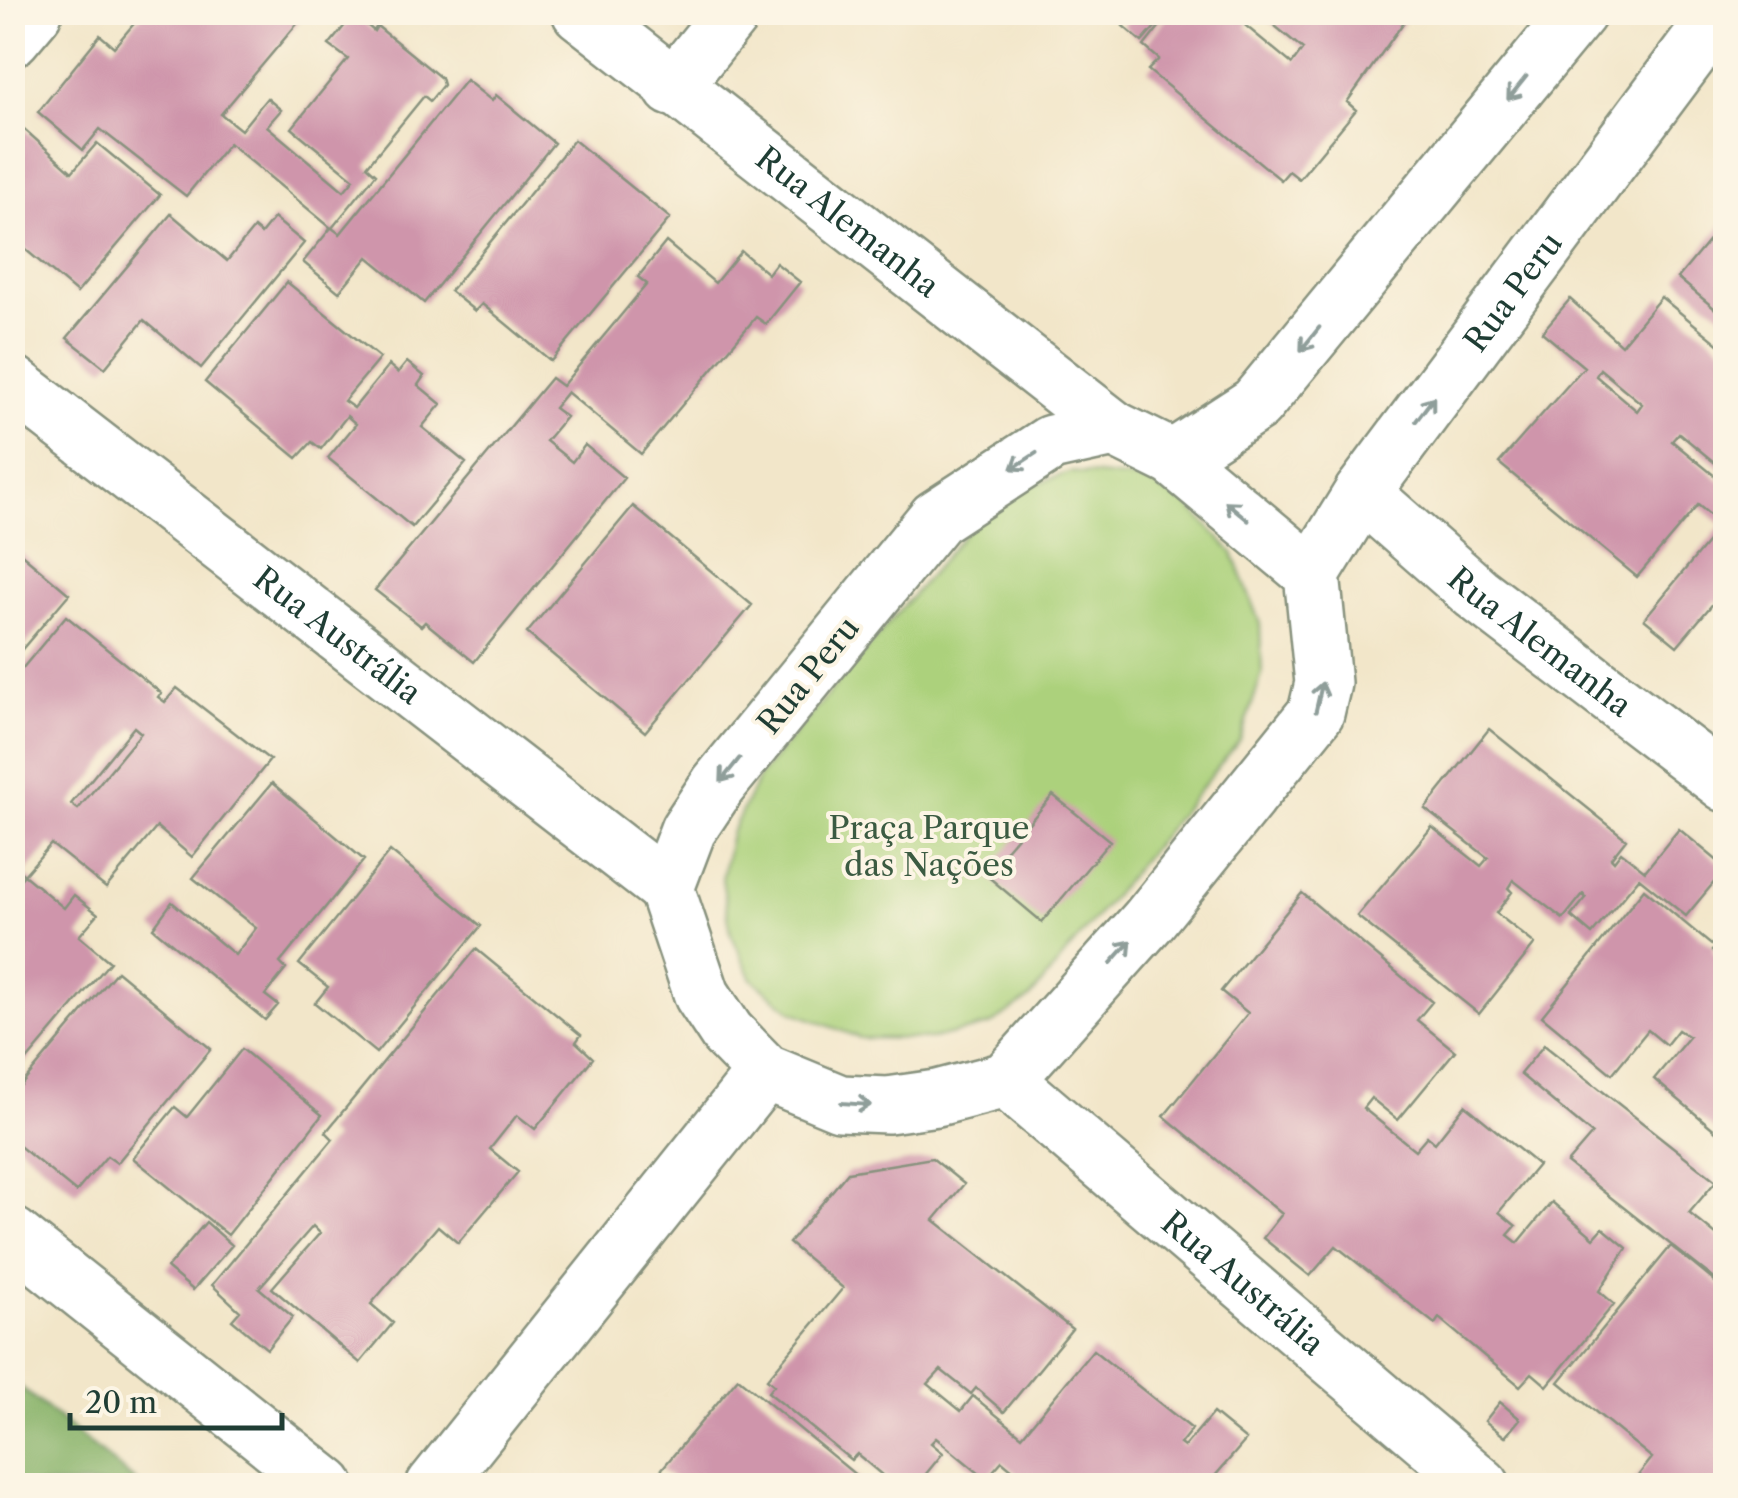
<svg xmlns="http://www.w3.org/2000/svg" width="1738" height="1498" font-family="'Libre Caslon Text',serif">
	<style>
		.green { fill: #acd17b; stroke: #668758; stroke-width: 2.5 }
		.forest { fill: #89b36b; stroke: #547850; stroke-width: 2.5 }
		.building { fill: #cf95ab; fill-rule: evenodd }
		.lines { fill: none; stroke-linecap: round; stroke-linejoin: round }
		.street-casing { stroke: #88927e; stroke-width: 60 }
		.secondary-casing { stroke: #88927e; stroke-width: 60 }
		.street { stroke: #fff; stroke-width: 55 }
		.secondary { stroke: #fff; stroke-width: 55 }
		.oneway { stroke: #8f9e9a }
		.labels { text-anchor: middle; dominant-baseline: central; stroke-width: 8; stroke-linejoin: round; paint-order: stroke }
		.street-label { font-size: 32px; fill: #1f3d34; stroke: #fcf5e5 }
		.park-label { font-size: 32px; fill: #3b5b42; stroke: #fcf5e5 }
	</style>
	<rect width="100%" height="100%" fill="#fcf5e5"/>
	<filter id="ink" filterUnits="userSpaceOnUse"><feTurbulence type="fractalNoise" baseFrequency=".01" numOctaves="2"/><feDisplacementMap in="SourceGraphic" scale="20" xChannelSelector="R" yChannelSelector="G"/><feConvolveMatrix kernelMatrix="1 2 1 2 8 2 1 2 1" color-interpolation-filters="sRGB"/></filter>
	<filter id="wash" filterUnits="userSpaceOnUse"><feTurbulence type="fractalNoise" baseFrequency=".0048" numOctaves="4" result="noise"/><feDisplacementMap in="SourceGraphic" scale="40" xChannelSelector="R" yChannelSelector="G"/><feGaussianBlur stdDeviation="2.25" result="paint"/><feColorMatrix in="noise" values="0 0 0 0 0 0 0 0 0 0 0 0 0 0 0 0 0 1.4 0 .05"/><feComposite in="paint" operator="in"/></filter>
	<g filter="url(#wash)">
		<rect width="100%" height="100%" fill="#f2e6c9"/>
		<!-- green -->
		<path class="green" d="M1071,472L1144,480L1186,503L1233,553L1260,624L1262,674L1240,740L1030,998L990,1025L932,1039L860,1038L793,1012L752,979L731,934L722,879L731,833L760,775L978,518L1019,489Z"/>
		<!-- forest -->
		<path class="forest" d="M13,1381L140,1485H13Z"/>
		<g id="blocks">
			<!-- building -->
			<path class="building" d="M144,12H307L221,114L241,130L267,98L281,110L267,126L344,191L354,179L292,128L348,59L329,45L354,14L374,31L377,26L441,78L443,85L430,101L424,96L367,166L376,174L332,228L340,234L466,80L492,101L496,95L554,143L424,303L368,257L339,292L303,262L331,228L229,143L186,196L100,129L83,150L38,112L100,35L114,47Z
				M1134,12H1168L1142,42L1123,26Z
				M1171,12H1257L1246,26L1292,64L1303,49L1258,12H1411L1347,102L1356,110L1299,179L1289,171L1281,180L1148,70L1159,59L1144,46Z
				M24,129L72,172L97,143L160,195L77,293L19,244L12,252V143Z
				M574,140L670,218L551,361L482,304L475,311L450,291Z
				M171,214L227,261L254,228L261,234L274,218L304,243L201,368L144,320L105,368L67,338Z
				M1726,220V318L1678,278Z
				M666,242L715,283L741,251L768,274L776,263L800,282L766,324L756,317L641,454L567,392L554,408L566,417L546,441L572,462L585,445L624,478L474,662L425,622L421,626L375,590L551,378L562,386L647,284L638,277Z
				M287,282L380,358L344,401L354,408L389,365L398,373L407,362L424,376L418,385L441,404L422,427L466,463L412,527L328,458L356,424L347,416L321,449L312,442L297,458L205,382Z
				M1661,297L1726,350V472L1679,433L1672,441L1726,485V607L1716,600L1677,646L1644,619L1722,525L1698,505L1637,577L1499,463L1584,367L1542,332L1570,299L1621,345ZM1600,369L1642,404L1637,411L1596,376Z
				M633,506L752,605L645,732L527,633Z
				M12,546L69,594L12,661Z
				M66,616L161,693L158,697L165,702L177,688L270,760L192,857L157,827L106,888L51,844L24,875L12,864V825L19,817L12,811V681ZM134,727L141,733L78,809L71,804Z
				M1489,729L1626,839L1611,858L1614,861L1621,852L1645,871L1679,829L1726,868L1686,916L1639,878L1592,934L1571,916L1586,898L1583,894L1563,919L1513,880L1508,888L1512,892L1496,913L1535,944L1479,1014L1357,916L1432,827L1481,866L1488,858L1425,809Z
				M272,783L364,860L280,963L286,969L265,995L278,1005L265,1020L153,928L172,902L235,955L256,928L193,878Z
				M1053,795L1110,841L1042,922L985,874Z
				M390,851L481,926L376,1053L315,1003L328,987L299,964Z
				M24,875L64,908L74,895L98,914L79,936L110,962L23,1065L12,1056V889Z
				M1644,889L1715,948L1712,951L1726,963L1723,1137L1654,1079L1689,1037L1678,1030L1666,1045L1648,1030L1612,1074L1542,1016Z
				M1302,893L1432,1002L1417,1020L1455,1051L1398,1120L1371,1098L1363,1108L1415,1150L1427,1136L1435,1143L1465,1105L1538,1165L1499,1212L1516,1226L1508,1235L1518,1243L1552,1202L1594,1238L1603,1228L1627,1248L1599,1291L1614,1304L1547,1386L1532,1373L1520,1386L1439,1318L1435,1324L1336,1246L1310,1276L1263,1238L1282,1214L1164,1116L1248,1013L1221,991Z
				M476,949L581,1035L576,1042L593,1058L535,1129L517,1115L490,1149L518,1172L458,1243L438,1226L371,1304L393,1323L360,1363L272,1288L320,1233L313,1226L259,1288L293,1317L267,1349L232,1320L240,1311L212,1285L333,1139L326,1132Z
				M117,971L211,1049L117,1163L107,1156L76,1192L12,1140V1096Z
				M1544,1045L1716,1181L1689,1213L1726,1243V1288L1567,1163L1592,1134L1520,1074Z
				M242,1049L322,1115L228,1235L133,1158L175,1107L187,1117Z
				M932,1158L964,1184L934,1220L1072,1329L1004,1412L976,1388L971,1394L941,1370L928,1384L961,1411L973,1396L1022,1436L1093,1350L1192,1429L1180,1444L1184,1447L1213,1413L1246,1440L1215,1476L1226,1486H1032L1002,1461L986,1479L936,1438L931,1443L943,1453L916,1486H895L857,1454L851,1460L768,1392L774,1385L767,1379L843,1288L789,1243L848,1172Z
				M206,1222L232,1245L193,1290L167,1268Z
				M1671,1246L1726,1291V1486H1630L1652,1458L1559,1382Z
				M738,1378L869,1486H674L677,1482L661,1470Z
				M1500,1402L1520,1419L1505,1437L1485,1421Z"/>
		</g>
	</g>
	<g filter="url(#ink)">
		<use href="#blocks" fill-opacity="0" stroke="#88927e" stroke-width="2.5"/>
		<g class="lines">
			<!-- street casing -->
			<g class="street-casing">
				<g id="street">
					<path id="s1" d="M580,12L1114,429"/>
					<path d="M12,38L34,12"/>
					<path d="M672,88L733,12"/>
					<path id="s2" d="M12,383L666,888"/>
					<path id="s3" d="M1362,493L1476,593L1726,784"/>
					<path id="s4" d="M1006,1080L1482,1486"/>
				</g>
			</g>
			<!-- secondary casing -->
			<g class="secondary-casing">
				<g id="secondary">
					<path d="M1173,458L1256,404L1579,12"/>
					<path id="s5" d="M1312,574L1173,458L1114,429L1051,443L936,518L718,785L688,830L666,888L702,995L727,1033L765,1072L840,1103L888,1105L937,1098L1006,1080L1148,921L1316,713L1323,683L1312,574L1362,493L1721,12"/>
					<path d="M12,1235L327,1486"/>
					<path d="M434,1486L765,1072"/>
				</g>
			</g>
			<!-- street -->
			<use href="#street" class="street"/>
			<!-- secondary -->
			<use href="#secondary" class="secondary"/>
		</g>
		<!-- one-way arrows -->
		<defs><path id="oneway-shaft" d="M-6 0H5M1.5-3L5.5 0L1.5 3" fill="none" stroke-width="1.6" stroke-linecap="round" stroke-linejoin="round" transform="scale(2.5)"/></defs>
		<g class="oneway">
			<use href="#oneway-shaft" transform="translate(1517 88) rotate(129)"/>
			<use href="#oneway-shaft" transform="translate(1310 339) rotate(129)"/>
			<use href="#oneway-shaft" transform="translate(1425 409) rotate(-53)"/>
			<use href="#oneway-shaft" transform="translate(1024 461) rotate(147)"/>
			<use href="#oneway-shaft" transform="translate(1237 511) rotate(-140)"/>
			<use href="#oneway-shaft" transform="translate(1319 697) rotate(-77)"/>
			<use href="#oneway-shaft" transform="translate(730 770) rotate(129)"/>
			<use href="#oneway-shaft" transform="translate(1121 952) rotate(-48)"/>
			<use href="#oneway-shaft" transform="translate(856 1104) rotate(4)"/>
		</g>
	</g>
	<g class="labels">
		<!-- street labels -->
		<g class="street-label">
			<text stroke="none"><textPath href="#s1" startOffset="340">Rua Alemanha</textPath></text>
			<text stroke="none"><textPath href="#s5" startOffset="2340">Rua Peru</textPath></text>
			<text stroke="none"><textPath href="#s2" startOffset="412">Rua Austrália</textPath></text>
			<text stroke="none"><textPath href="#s3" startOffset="232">Rua Alemanha</textPath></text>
			<text transform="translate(808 675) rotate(-51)">Rua Peru</text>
			<text stroke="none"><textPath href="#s4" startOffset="312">Rua Austrália</textPath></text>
		</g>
		<!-- park labels -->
		<g class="park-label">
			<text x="929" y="827">Praça Parque<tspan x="929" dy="37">das Nações</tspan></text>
		</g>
	</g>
	<!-- margin -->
	<rect width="1738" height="1498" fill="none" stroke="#fcf5e5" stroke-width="50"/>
	<!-- scale -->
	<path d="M70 1413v15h212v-15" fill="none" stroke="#1f3d34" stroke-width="5"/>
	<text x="85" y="1413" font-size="30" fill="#1f3d34" stroke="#fcf5e5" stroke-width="8" paint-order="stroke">20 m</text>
</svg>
